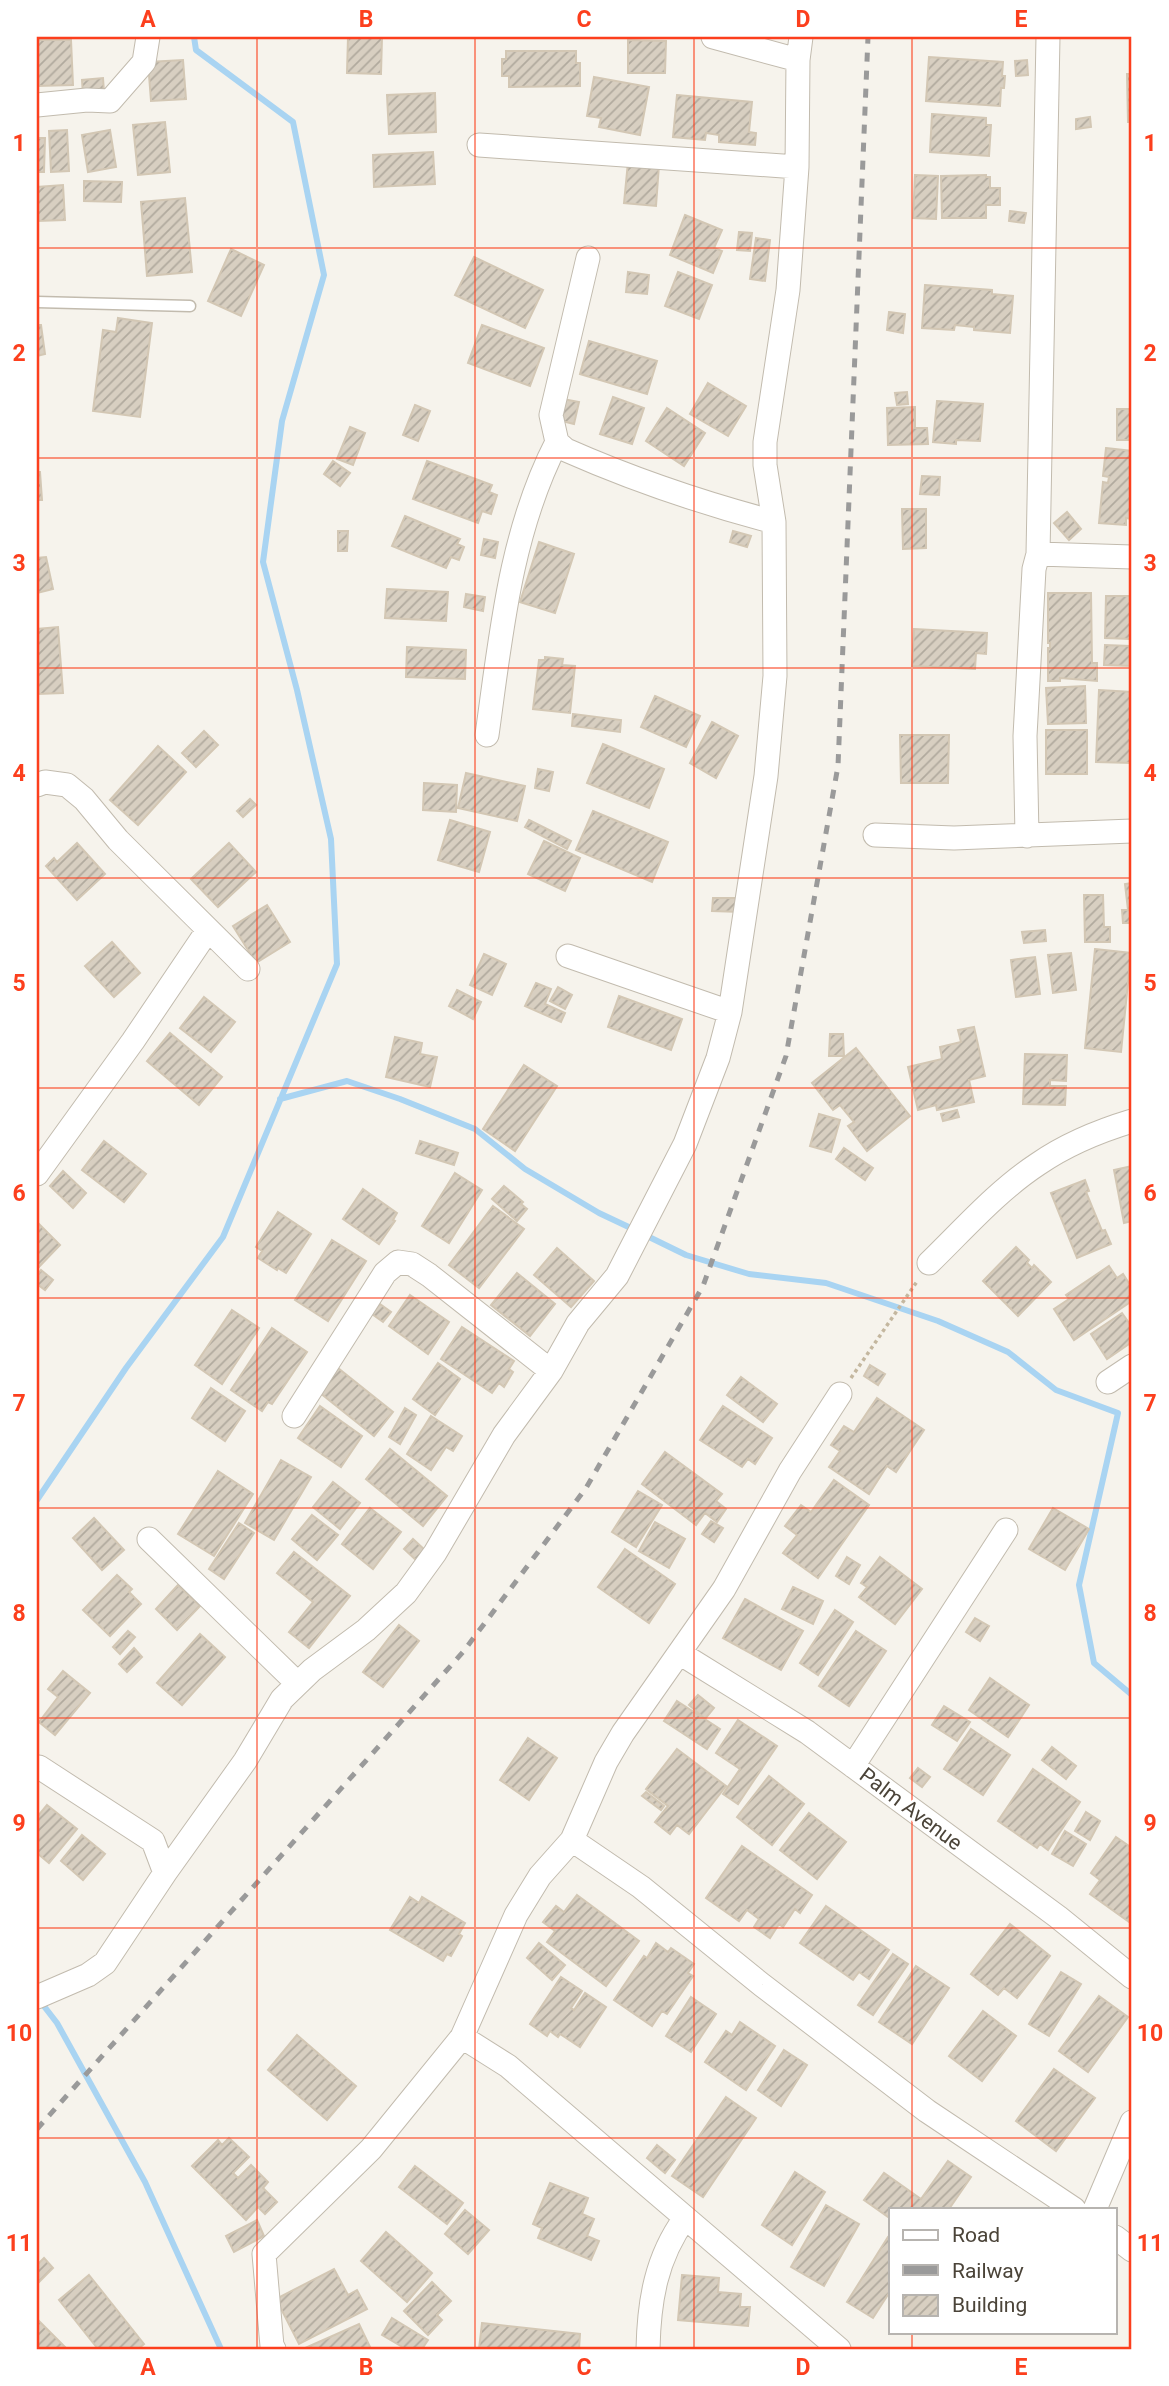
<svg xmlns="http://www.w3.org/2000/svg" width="1169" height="2386" font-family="Roboto,sans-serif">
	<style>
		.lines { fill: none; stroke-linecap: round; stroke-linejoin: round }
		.stream { stroke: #a9d4f2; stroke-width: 6 }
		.building { fill: url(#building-hatch); stroke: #d3c7b4; stroke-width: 2 }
		.lane-casing { stroke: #c2bbae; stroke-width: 13 }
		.street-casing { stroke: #c2bbae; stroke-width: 25 }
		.path { stroke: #c4b79f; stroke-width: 3.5; stroke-dasharray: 3.5 3.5; stroke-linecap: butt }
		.lane { stroke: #fff; stroke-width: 10 }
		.street { stroke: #fff; stroke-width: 23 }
		.rail { stroke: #9a9a9a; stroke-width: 5; stroke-dasharray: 9 9; stroke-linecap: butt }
		.grid { fill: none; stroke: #fc3f1d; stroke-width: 2; stroke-opacity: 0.55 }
		.labels { text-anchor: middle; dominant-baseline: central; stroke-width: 5; stroke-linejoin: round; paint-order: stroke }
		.street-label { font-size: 21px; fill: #4b4439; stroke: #fff }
		.neatline { fill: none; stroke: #fc3f1d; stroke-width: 2.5 }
		.grid-label { font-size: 23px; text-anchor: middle; font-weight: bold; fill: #fc3f1d }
	</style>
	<defs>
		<pattern id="building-hatch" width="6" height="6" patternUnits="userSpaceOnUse" patternTransform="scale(1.75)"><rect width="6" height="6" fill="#d8cfc1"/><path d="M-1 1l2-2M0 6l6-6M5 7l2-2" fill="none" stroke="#b1aa9e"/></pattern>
	</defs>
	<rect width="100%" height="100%" fill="#f6f3ec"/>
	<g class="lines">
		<!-- stream -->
		<path class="stream" d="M280,1099L347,1081L400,1099L475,1129L525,1169L599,1213L635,1230
			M645,1235L686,1255L749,1274L826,1283L938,1321L1008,1352L1056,1390L1118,1413L1079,1585L1094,1663L1132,1695
			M37,1500L126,1368L223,1237L337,964L331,839L297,690L263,562L282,421L324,275L293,122L196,50L194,37
			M40,2001L57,2023L145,2182L221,2349"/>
	</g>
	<!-- building -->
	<path class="building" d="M348,37H382L381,74L347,73Z
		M37,40H71L73,85L37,86Z
		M628,40L666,41L665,73H628Z
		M506,51H576V63H580V86L509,87V76H502V59H506Z
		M929,57L1003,62L1002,76H1005L1004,88H1001L1000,106L926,101Z
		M183,60L186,99L151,101L148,62Z
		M1027,60L1028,75L1016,76L1015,61Z
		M1127,74H1132V122H1128Z
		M594,77L649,87L640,135L599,127L601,118L587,116Z
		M103,78L104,92L83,95L82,80Z
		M435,93L436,132L389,134L387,95Z
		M677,95L752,102L749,132L756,133L755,145L719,142V135L706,133L705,140L673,137Z
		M932,114L986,118V125H991L989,156L930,152Z
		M1090,117L1091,127L1076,129V119Z
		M165,122L170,172L138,175L133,125Z
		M67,130L69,171L51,172L49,131Z
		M110,130L116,167L88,172L82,135Z
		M37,138H45L44,172H37Z
		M433,152L435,184L374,187L373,155Z
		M628,162L659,165L656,206L624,203Z
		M915,175L938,176L936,219L913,218Z
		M986,175V177H990V188H1000V205H986V218H942L941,176Z
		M84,181L122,182L121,202L84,201Z
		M63,185L65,220L37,221V187Z
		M185,198L192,272L147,276L141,202Z
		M1010,211L1026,213L1024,223L1009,221Z
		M685,215L722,230L714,248L722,251L713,273L670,255Z
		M739,232L752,233L750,251L737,250Z
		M756,238L770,240L765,281L750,279Z
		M231,249L264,265L241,316L208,301Z
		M474,257L543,290L525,328L455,295Z
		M628,272L649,275L647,294L626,292Z
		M678,272L712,285L699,319L665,306Z
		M925,285L992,290V294L1013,296L1010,333L974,330V327L955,325L954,330L922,328Z
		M889,312L905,314L903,333L887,330Z
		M118,318L152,323L140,417L93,411L103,330L116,332Z
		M37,325H41L45,354L37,356Z
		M482,325L544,348L530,386L468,363Z
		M589,341L657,361L647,394L580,374Z
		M708,383L746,406L728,436L690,414Z
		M907,392L908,404L897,405L895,393Z
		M613,397L644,408L632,444L600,434Z
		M563,399L579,402L574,424L558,420Z
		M937,401L983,404L980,441L956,440V444L933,442Z
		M415,405L430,411L418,441L403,435Z
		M915,407V428H927L928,444L888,445L887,408Z
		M667,408L705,433L684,466L646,441Z
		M1117,409H1132V440H1117Z
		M350,427L365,433L353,465L337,459Z
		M1106,448L1132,451V519L1126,518V525L1099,523L1103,482L1108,483L1109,477L1103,476Z
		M333,461L350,473L340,486L324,474Z
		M427,461L492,485L489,492L497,495L491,514L482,511L478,523L413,499Z
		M37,472H40L42,500H37Z
		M922,476L940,477L939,495L920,494Z
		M902,509H926V548L903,549Z
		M1067,512L1081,529L1069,540L1054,523Z
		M405,516L460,539L457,544L464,547L459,560L451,557L446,568L392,546Z
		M338,531H348L347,551H338Z
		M733,531L751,536L747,547L730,542Z
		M484,539L498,542L495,558L481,555Z
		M539,542L574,554L555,613L520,602Z
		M46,557L53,589L37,593V558Z
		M387,589L448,592L446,621L385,618Z
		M1048,593H1091L1092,663H1097V681L1060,678V681H1048V648H1050V643H1048Z
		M466,594L485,597L483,611L464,607Z
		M1106,596H1132V666L1104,665L1105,645L1131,646V639L1105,638Z
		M58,627L63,693L37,694V629Z
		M914,629L987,633L986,654L976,653L975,669L912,666Z
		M407,647L466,650L465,679L406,677Z
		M545,657L563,659L562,665L575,666L570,713L533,709L539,660H545Z
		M1085,686L1086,723L1048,724L1046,688Z
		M1099,690L1132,692V763L1096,762Z
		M655,696L700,716L686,747L641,727Z
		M573,714L621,720L620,732L572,726Z
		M712,722L738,736L716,778L690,763Z
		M1046,730H1087V774H1046Z
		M204,731L218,745L196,767L182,753Z
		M900,735H949L948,783H901Z
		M603,744L664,769L649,808L587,783Z
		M158,746L186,772L138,825L110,800Z
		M538,769L553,772L549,791L535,788Z
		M466,773L525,786L517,821L458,808Z
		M424,783L457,785L456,812L423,810Z
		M250,799L256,805L243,817L237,811Z
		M593,811L668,842L652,882L576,850Z
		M450,820L490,832L479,872L438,860Z
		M529,820L571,841L567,849L525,827Z
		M544,841L580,858L565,891L528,874Z
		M77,843L105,874L77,900L46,866L54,858L57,862Z
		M229,843L256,872L218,907L191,879Z
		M1132,883V923H1123L1122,910H1128L1125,884Z
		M1084,895H1103L1104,927H1110V942H1085Z
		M713,898H741V912L712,911Z
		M267,905L290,942L256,963L233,926Z
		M1045,930L1046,941L1024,943L1022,932Z
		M112,942L140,973L114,997L85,966Z
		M1095,949L1131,953L1121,1052L1085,1048Z
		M1071,953L1076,990L1053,993L1048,955Z
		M484,954L506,964L492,995L470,985Z
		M1035,957L1040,994L1016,997L1011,960Z
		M536,983L551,989L545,1004L565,1013L561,1022L525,1006Z
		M558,987L572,995L565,1009L550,1001Z
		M457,990L481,1002L473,1019L449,1006Z
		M619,996L682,1019L671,1050L608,1027Z
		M204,997L235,1022L211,1052L180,1028Z
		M974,1027L985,1076L969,1080L974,1102L937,1110L936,1105L918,1110L908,1067L942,1059L940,1047L961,1042L958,1030Z
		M170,1033L222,1077L199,1105L147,1061Z
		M830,1034H843L844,1056H829Z
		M395,1037L422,1043L420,1054L437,1057L430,1087L386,1077Z
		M856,1048L910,1116L867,1151L848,1126L854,1122L840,1105L833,1110L812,1083Z
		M1025,1054L1067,1055L1066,1081L1050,1080V1086H1066L1065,1105L1023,1104Z
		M524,1065L557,1086L515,1151L483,1129Z
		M957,1110L959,1117L943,1121L941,1114Z
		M819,1114L840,1120L831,1152L810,1146Z
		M104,1141L146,1174L124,1202L82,1170Z
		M420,1141L458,1153L454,1165L416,1153Z
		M844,1148L873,1168L865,1180L836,1159Z
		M1132,1166V1221L1124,1223L1114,1170Z
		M63,1171L86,1193L73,1208L50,1186Z
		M455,1173L482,1190L449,1243L422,1226Z
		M1085,1180L1089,1191L1086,1192L1102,1231L1105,1230L1111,1244L1077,1258L1051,1193Z
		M504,1186L523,1202L521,1204L527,1209L517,1221L492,1199Z
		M363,1189L397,1213L393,1220L395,1221L379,1244L343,1219Z
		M493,1206L524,1229L479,1288L449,1265Z
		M278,1212L311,1234L286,1273L278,1268L277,1270L258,1258L262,1251L256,1247Z
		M37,1222L60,1245L37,1269Z
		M332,1240L366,1261L328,1321L295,1300Z
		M1016,1247L1029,1260L1027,1263L1032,1268L1034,1265L1051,1282L1018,1316L983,1281Z
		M557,1248L594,1281L571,1307L534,1275Z
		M1109,1266L1117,1278L1123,1274L1132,1288V1301L1074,1340L1054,1309L1069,1299L1066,1295Z
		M41,1270L53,1280L45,1290L37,1284V1276Z
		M517,1273L555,1304L530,1336L491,1305Z
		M410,1295L449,1322L428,1354L389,1326Z
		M380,1304L391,1312L383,1322L372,1314Z
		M232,1310L259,1328L222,1384L195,1365Z
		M1122,1313L1132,1327V1342L1107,1359L1091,1334Z
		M462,1327L514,1361L509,1369L513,1372L504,1387L499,1383L492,1393L441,1359Z
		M272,1328L307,1352L272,1404L268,1402L262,1411L231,1390Z
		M438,1363L460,1379L435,1415L413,1399Z
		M870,1365L885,1374L878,1385L864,1376Z
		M338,1368L393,1412L374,1436L319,1392Z
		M741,1377L777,1404L763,1422L727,1395Z
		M211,1388L245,1411L225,1441L192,1418Z
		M877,1398L924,1430L896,1472L887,1466L869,1494L829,1467L840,1451L831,1445L844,1426L854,1432Z
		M320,1406L362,1436L341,1467L298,1438Z
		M723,1406L772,1438L755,1464L748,1459L742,1467L700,1440Z
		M405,1408L416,1415L400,1444L389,1437Z
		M431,1416L462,1436L453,1451L446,1447L431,1470L407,1454Z
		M390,1449L447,1496L423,1526L366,1479Z
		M665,1452L722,1494L716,1501L726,1509L717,1522L705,1513L696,1525L642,1484Z
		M281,1460L311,1477L274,1540L245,1523Z
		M218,1471L253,1494L214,1556L178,1534Z
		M834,1480L869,1505L818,1578L783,1553L797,1535L785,1526L801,1505L811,1512Z
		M333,1482L360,1503L340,1529L313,1507Z
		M638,1491L662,1505L636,1547L612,1532Z
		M370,1508L401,1532L373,1569L342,1544Z
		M1053,1508L1089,1529L1065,1570L1029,1549Z
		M312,1515L338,1535L317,1560L292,1539Z
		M94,1518L124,1550L102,1570L73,1538Z
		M711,1521L723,1528L714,1542L702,1534Z
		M655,1522L685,1539L669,1568L639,1551Z
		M239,1523L254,1533L224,1579L209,1569Z
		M413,1539L426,1551L417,1561L404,1549Z
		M625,1549L675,1584L649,1623L598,1587Z
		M294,1552L350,1596L309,1648L289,1632L313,1602L277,1573Z
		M847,1557L860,1565L849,1584L836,1576Z
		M880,1557L922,1589L895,1624L859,1597L867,1587L861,1583Z
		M117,1575L132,1589L129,1592L141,1604L110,1636L83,1610Z
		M178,1585L200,1606L177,1630L156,1609Z
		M793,1587L823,1601L813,1624L782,1609Z
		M745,1599L803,1631L781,1670L723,1638Z
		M835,1610L853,1622L818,1675L800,1663Z
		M975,1618L989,1626L980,1641L966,1632Z
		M399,1625L419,1641L383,1687L363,1672Z
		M128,1631L135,1637L120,1654L113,1647Z
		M856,1631L886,1651L849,1706L819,1686Z
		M200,1634L225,1657L182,1705L157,1683Z
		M134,1648L142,1657L127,1672L119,1664Z
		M63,1671L90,1693L55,1735L39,1722L58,1697L48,1689Z
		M990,1678L1029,1705L1008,1737L969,1710Z
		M698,1695L714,1708L705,1719L689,1705Z
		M677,1701L720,1729L707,1749L664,1721Z
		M944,1706L970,1722L957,1741L932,1725Z
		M738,1720L777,1746L738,1804L723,1794L740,1769L716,1753Z
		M971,1729L1010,1755L983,1795L944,1769Z
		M528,1738L557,1758L529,1800L500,1780Z
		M1052,1747L1076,1766L1066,1779L1042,1760Z
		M677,1749L726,1786L689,1834L677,1825L670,1834L655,1822L668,1806L646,1789Z
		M918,1768L930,1777L922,1787L910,1778Z
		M1033,1769L1080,1802L1048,1850L1040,1844L1037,1848L998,1821Z
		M769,1776L804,1804L772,1845L737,1817Z
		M646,1792L664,1806L661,1810L642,1796Z
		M47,1805L77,1829L49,1863L37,1853V1817Z
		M1086,1812L1100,1821L1090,1840L1075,1831Z
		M809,1813L846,1842L817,1879L780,1850Z
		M1065,1831L1086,1844L1073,1866L1052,1854Z
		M82,1835L105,1854L83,1880L61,1861Z
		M1116,1837L1132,1848V1924L1090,1894L1100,1880L1091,1873Z
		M742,1846L812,1895L800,1913L795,1909L783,1927L779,1924L770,1938L754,1927L759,1919L747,1910L739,1921L706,1898Z
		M577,1895L639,1941L606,1986L547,1942L555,1931L543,1922L556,1906L564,1912Z
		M410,1897L419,1903L422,1897L465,1923L459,1934L462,1936L451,1956L447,1954L443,1961L390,1930Z
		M826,1906L889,1950L869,1979L859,1972L853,1980L800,1943Z
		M1010,1924L1050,1956L1017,1998L1004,1988L998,1995L971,1974Z
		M539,1943L565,1965L552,1980L527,1958Z
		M656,1943L668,1952L671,1948L694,1964L688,1973L693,1976L667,2014L662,2011L652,2026L614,2000L644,1956L647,1958Z
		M893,1954L908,1964L873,2015L858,2005Z
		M916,1966L949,1988L912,2044L879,2022Z
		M1061,1972L1081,1984L1049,2036L1029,2024Z
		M561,1977L582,1991L571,2008L574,2010L585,1993L606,2007L580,2047L560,2034L558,2037L550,2031L547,2036L530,2024Z
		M1099,1996L1128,2017L1088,2072L1059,2051Z
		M691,1997L716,2014L691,2052L666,2036Z
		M983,2011L1016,2036L982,2081L949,2056Z
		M740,2022L775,2046L746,2090L705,2062L726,2031L732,2035Z
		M297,2035L356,2086L327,2120L268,2070Z
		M784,2050L807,2065L781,2106L758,2090Z
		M1054,2069L1095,2098L1056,2151L1016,2121Z
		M726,2097L756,2118L703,2197L672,2176Z
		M229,2138L249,2157L233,2173L238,2178L251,2165L268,2182L263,2188L277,2202L265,2214L258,2207L246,2220L192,2166L218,2140L222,2145Z
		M657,2145L675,2160L665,2173L647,2158Z
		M948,2161L971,2177L949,2209H891V2219L864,2200L884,2173L921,2199Z
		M415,2166L463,2203L447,2224L399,2187Z
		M795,2172L825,2192L792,2245L762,2225Z
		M550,2183L588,2198L582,2214L594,2219L587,2236L599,2241L591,2260L538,2238L542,2228L533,2224Z
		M826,2205L859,2224L824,2286L791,2267Z
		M465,2210L489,2230L468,2254L445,2234Z
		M257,2220L264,2236L234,2252L226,2236Z
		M386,2232L432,2273L407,2302L361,2261Z
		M888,2237L891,2238V2290L873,2318L847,2302Z
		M44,2258L53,2268L37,2284V2265Z
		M334,2269L348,2295L357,2290L367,2309L299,2344L276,2299Z
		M89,2275L144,2344L138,2349H98L59,2300Z
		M682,2275L719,2278L718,2292L741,2294L740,2307H750L748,2326L678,2320Z
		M432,2282L451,2301L437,2315L442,2320L428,2335L404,2311Z
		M392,2318L428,2340L422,2349H406L382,2335Z
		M37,2319L67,2349H37Z
		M482,2323L580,2334L579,2349H479Z
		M359,2324L371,2349H303Z"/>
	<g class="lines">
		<!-- lane casing -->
		<g class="lane-casing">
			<path id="lane" d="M37,302L190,306"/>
		</g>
		<!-- street casing -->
		<g class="street-casing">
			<path id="street" d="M713,37L798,60
				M37,105L87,100L110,101L144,62L148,37
				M479,145L797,167
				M588,258L551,415L557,442L566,450C634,480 702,503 774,522
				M1038,554L1132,557
				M487,735C501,635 510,533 557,442
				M37,785L45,782L67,785L84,799L118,840L248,969
				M875,835L954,838L1132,831
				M1027,836L1025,736L1034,569L1038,554L1048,37
				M568,956L730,1012
				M37,1174L133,1041L208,930
				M929,1263C964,1229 997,1191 1038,1164C1067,1144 1099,1131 1132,1121
				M1108,1382L1132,1366
				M294,1416L385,1273L398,1262L412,1264L429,1275L551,1371
				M149,1539L297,1683
				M681,1654L807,1732L1058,1917L1132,1977
				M853,1766L1006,1530
				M39,1767L153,1841L165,1873
				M572,1840L641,1887L762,1985L927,2111L1074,2209
				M37,1997L88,1975L105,1963L165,1873L245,1761L282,1699L312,1670L366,1630L406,1593L435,1553L504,1435L551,1371L578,1323L617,1276L685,1144L718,1058L730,1012L766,776L775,676L774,522L765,465V442L788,290L797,167L798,60L801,37
				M462,2037L508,2066L839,2349
				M1095,2209L1132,2122
				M1115,2237L1132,2250
				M274,2349L272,2346L264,2254L371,2149L462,2037L516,1915L540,1876L572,1840L606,1762L623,1733L724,1589L790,1471L840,1394
				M648,2349C649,2301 656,2258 685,2218"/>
		</g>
		<!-- path -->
		<path class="path" d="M851,1378L918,1280"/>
		<!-- lane -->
		<use href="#lane" class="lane"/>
		<!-- street -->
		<use href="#street" class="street"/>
		<!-- rail -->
		<path class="rail" d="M37,2129L463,1652L586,1488L703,1286L786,1056L838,766L868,37"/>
	</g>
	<!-- grid -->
	<path class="grid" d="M257,37V2349M475,37V2349M694,37V2349M912,37V2209M37,248H1132M37,458H1132M37,668H1132M37,878H1132M37,1088H1132M37,1298H1132M37,1508H1132M37,1718H1132M37,1928H1132M37,2138H1132M912,2332V2349"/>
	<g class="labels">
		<!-- street labels -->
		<g class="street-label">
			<text transform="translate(911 1809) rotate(37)">Palm Avenue</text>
		</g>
	</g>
	<!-- border -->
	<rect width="1169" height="2386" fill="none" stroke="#ffffff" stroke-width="77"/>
	<!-- legend -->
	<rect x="889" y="2208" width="228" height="126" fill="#ffffff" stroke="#b7b4b0" stroke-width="2"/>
	<rect x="903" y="2230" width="35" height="10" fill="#ffffff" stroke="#b7b4b0" stroke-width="2"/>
	<text x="952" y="2242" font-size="21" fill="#4b4439">Road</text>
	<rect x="903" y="2265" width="35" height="10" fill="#9a9a9a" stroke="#b7b4b0" stroke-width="2"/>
	<text x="952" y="2278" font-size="21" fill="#4b4439">Railway</text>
	<rect x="903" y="2295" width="35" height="21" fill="url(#building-hatch)" stroke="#b7b4b0" stroke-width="2"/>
	<text x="952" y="2312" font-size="21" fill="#4b4439">Building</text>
	<rect x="38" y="38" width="1092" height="2310" class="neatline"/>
	<g class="grid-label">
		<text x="148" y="27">A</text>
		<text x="366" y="27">B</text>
		<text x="584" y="27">C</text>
		<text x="803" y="27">D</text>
		<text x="1021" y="27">E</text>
		<text x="19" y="151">1</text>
		<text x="1150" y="151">1</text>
		<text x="19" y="361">2</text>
		<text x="1150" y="361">2</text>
		<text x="19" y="571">3</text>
		<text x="1150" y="571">3</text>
		<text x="19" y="781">4</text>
		<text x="1150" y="781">4</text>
		<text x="19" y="991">5</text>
		<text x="1150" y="991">5</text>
		<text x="19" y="1201">6</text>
		<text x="1150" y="1201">6</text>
		<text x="19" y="1411">7</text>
		<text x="1150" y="1411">7</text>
		<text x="19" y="1621">8</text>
		<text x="1150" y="1621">8</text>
		<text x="19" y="1831">9</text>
		<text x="1150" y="1831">9</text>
		<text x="19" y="2041">10</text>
		<text x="1150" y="2041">10</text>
		<text x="19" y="2251">11</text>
		<text x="1150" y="2251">11</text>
		<text x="148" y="2375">A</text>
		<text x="366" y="2375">B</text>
		<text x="584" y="2375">C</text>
		<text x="803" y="2375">D</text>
		<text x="1021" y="2375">E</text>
	</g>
</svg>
